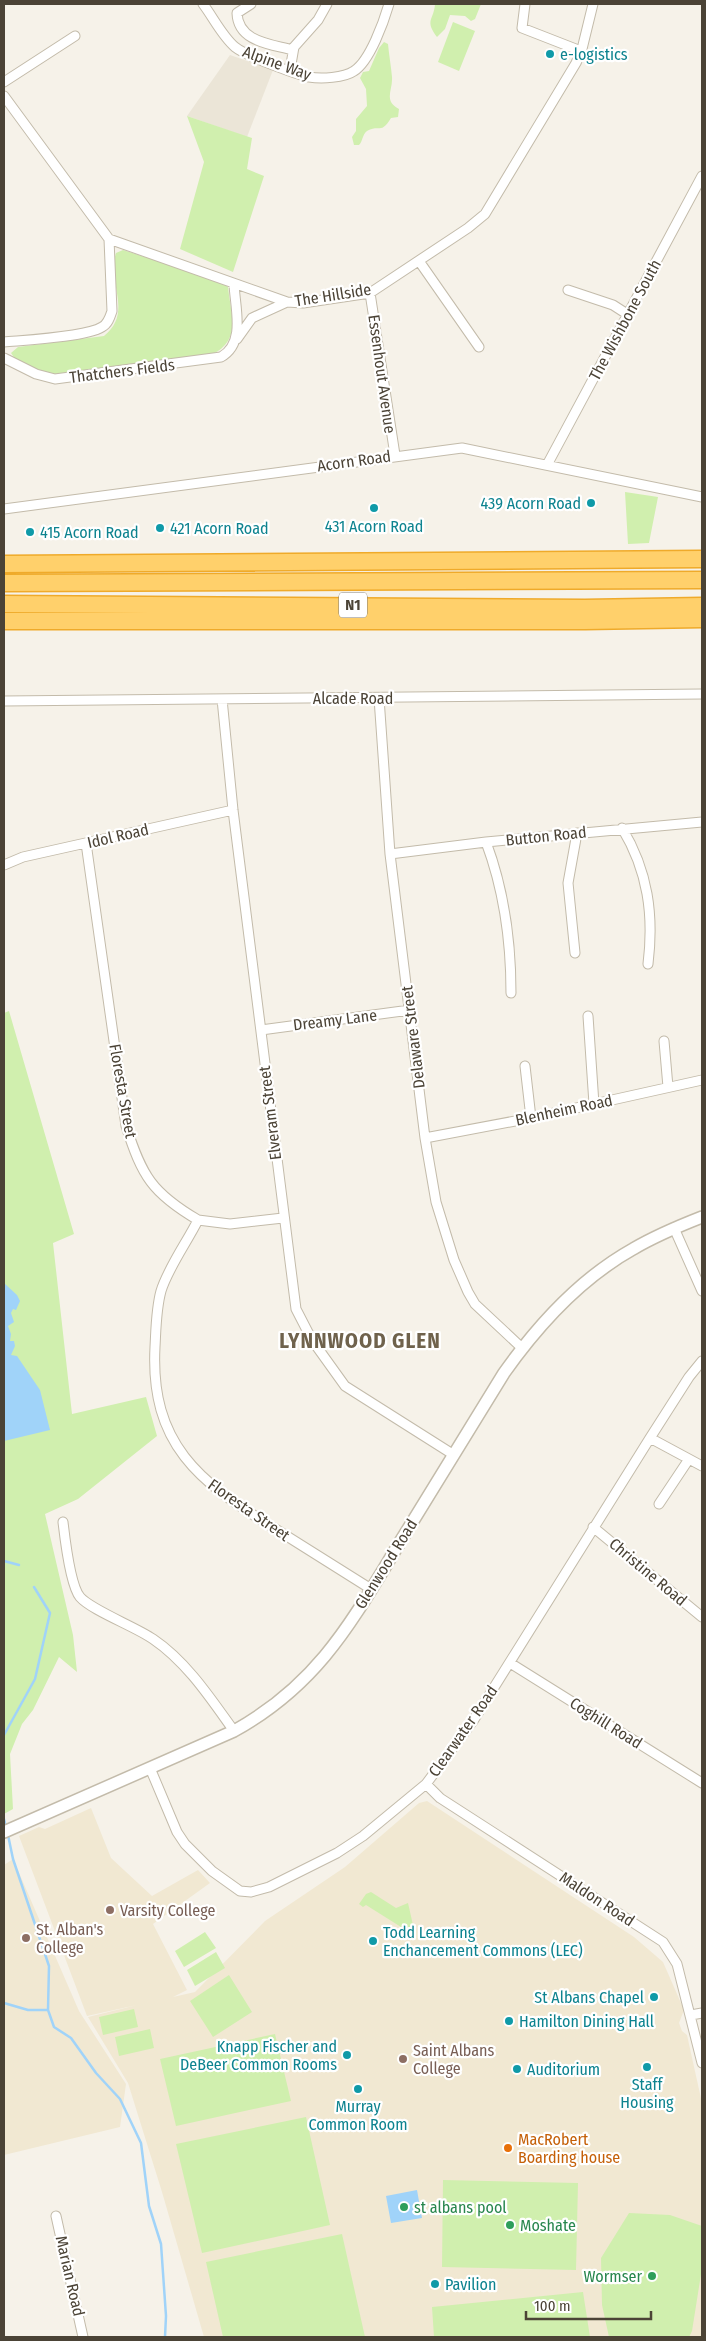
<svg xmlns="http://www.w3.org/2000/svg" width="706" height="2341" font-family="'Fira Sans Condensed',sans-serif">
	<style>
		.residential { fill: #ebe5d7 }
		.education { fill: #f1e8d2 }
		.green { fill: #d0efae }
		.water { fill: #a0d3f9 }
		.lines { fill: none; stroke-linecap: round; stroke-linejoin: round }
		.stream { stroke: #a0d3f9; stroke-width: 2.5 }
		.minor-casing { stroke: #c3bbaa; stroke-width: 11 }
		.tertiary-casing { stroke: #c3bbaa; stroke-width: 14 }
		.motorway-casing { stroke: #efaa2a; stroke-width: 19 }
		.minor { stroke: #fff; stroke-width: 9 }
		.tertiary { stroke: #fff; stroke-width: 11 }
		.motorway { stroke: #ffd06b; stroke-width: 16 }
		.culture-dot { fill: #0f9aa8; stroke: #fff; stroke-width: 2 }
		.education-dot { fill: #8d6e63; stroke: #fff; stroke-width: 2 }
		.food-dot { fill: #e8710a; stroke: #fff; stroke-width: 2 }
		.leisure-dot { fill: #2e9e5b; stroke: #fff; stroke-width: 2 }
		.labels { text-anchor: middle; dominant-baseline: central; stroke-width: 4.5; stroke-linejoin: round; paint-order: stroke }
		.shield { fill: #fff; stroke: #817b72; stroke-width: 1 }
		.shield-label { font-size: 15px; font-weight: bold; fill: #4b4336 }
		.culture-label { font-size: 16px; fill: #0d838f; stroke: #fff; text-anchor: start }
		.street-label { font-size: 16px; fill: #4b4336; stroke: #fff }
		.education-label { font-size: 16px; fill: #785e54; stroke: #fff; text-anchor: start }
		.food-label { font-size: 16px; fill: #c56008; stroke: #fff; text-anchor: start }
		.leisure-label { font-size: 16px; fill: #27864d; stroke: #fff; text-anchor: start }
		.district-label { font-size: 21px; font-weight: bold; letter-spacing: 1px; fill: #6f624c; stroke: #fff }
	</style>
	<rect width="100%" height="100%" fill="#f6f2e9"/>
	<!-- residential -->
	<path class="residential" d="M230,55L273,70L247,137L187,116Z"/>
	<!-- education -->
	<path class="education" d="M427,1801L634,1937L663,1962L684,2010L679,2023L682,2031L687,2035L702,2103V2337H204L162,2192L128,2083L88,2017L137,2005L87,2016L19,1836L39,1827L45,1829L91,1808L111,1858L152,1896L198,1870L210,1883L153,1924L187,1990L173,1997L195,1992L265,1921L345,1867L419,1803Z
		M13,1859L79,2011L126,2084L120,2127L4,2155V1865Z"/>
	<!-- green -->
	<path class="green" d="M435,4H481L475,19L471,21L465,16L450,15L445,29L437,37C424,20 434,20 435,4Z
		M453,22L475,31L459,71L438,62Z
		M384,42L388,44C389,55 391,66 392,77C393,90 383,101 399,109L398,117L391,118C381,135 379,124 367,131C362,135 363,141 359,145H354L352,137L356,131V119L367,106L366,89L360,78L363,72L369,71L379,48Z
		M187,116L252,138L247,169L264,176L233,272L180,249L204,162Z
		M123,250L220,281L228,287C231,316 242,340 211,355L94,371L49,375L18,363L11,353L18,347L104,336C134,312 106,282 116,253Z
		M625,492L658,497L649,543L628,544Z
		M9,1011L74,1234L53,1243L72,1414L146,1397L157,1436L78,1499L45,1514L73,1635L77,1672L59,1657L33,1710L22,1724L10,1754L13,1809L4,1814V1013Z
		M371,1892L396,1908L408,1903L413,1925L409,1932L366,1905L363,1907L359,1904L366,1894Z
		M205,1932L216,1948L184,1967L175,1951Z
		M216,1952L225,1968L195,1986L187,1970Z
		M229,1975L252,2012L213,2037L190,2001Z
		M134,2009L138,2027L103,2035L99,2017Z
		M150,2029L154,2048L119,2056L115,2037Z
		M275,2034L291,2101L176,2126L160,2059Z
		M306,2117L330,2225L202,2253L176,2144Z
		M443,2180L578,2183L576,2270L442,2267Z
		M629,2213L670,2215L702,2226V2268L692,2331L689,2337H609L602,2305L601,2258Z
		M342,2234L365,2337H223L206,2262Z
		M583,2292L590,2337H434L432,2307Z"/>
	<!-- water -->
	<path class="water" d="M4,1283L17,1295L20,1301L16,1310L13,1309L11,1313L14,1322L8,1326L11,1334L10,1341H14L15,1346L11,1355L17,1356L40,1390L50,1430L4,1441Z
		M417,2190L422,2218L391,2223L386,2196Z"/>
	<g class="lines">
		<!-- stream -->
		<path class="stream" d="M4,1561L19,1565
			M4,1735L35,1679L50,1613L34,1587
			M4,1819L6,1827
			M8,1835L13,1859L49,1966L48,2010L54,2027L71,2038L96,2073L120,2099L141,2143L149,2206L161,2244L166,2316L165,2337
			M4,2003L28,2010H48"/>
		<!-- minor casing -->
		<g class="minor-casing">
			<path id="minor" d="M203,4C213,17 222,36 235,47C246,56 295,74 309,77C321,79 344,78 354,71C370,61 384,21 389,4
				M251,4L237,13C238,42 271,44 292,50
				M525,4L522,28L581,51
				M290,70L294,47L318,20L327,4
				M4,82L75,36
				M4,96L109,239L287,302L303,303L370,293L468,228L485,214L576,63L582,49L593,4
				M419,261L479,347
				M568,290L613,305L627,314
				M370,293L395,455
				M237,339L252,318L287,302
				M4,342C26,340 86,337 102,327C108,324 110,317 112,311L109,239
				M4,358L36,374L55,379L221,357C246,343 235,308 234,284
				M547,465L702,176
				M4,509L462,448L702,497
				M379,698L390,854L425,1138L436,1202L454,1260L468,1292L475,1304L522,1348
				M222,699L233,810L296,1309L312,1340L345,1386L454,1455
				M4,701L702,694
				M622,828C648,871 654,915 648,964
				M486,842C504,890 511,942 511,993
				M86,843L126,1126C142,1176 152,1193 198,1220C187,1242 168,1268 161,1291C156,1309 156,1329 155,1347C150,1444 199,1482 274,1528C307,1549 339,1569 371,1589
				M390,854L486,842L702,822
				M4,865L23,857L233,810
				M575,953L568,883L577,833
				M588,1016L594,1104
				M261,1030L410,1010
				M664,1041L668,1087
				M525,1066L531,1118
				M425,1138L531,1118L702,1080
				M198,1220L230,1224L283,1218
				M674,1228L702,1291
				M650,1438L702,1466
				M659,1504L689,1459
				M63,1522C65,1539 70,1585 80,1597C91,1610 136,1627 153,1639C187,1662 211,1699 234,1731
				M593,1527L702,1617
				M510,1663L702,1783
				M150,1768L177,1832L185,1844L212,1871L240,1891L251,1892L269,1887L337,1853L363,1836L426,1784L473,1721L650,1438L689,1377L702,1361
				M426,1784L440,1798L663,1942L677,1964L702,2063
				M691,2015L702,2013
				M56,2216L83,2337"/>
		</g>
		<!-- tertiary casing -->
		<g class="tertiary-casing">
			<path id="tertiary" d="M4,1832L234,1731C322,1682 354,1617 405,1534C438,1481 471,1427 504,1373C538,1325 581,1278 633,1249C655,1236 679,1226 702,1217"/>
		</g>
		<!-- motorway casing -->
		<g class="motorway-casing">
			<path id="motorway" d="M4,564L702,559
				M4,583L702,580
				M4,604L585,608L702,606
				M4,621H585L702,619"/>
		</g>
		<!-- minor -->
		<use href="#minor" class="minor"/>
		<!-- tertiary -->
		<use href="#tertiary" class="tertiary"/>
		<!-- motorway -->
		<use href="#motorway" class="motorway"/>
	</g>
	<!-- markers -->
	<g class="culture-dot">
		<circle cx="550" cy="54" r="5"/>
		<circle cx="591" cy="503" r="5"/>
		<circle cx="374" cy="508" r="5"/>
		<circle cx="160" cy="528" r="5"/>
		<circle cx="30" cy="532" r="5"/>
		<circle cx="373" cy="1941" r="5"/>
		<circle cx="654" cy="1997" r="5"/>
		<circle cx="509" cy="2021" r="5"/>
		<circle cx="347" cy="2055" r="5"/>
		<circle cx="647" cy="2067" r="5"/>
		<circle cx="517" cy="2069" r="5"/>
		<circle cx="358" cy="2089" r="5"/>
		<circle cx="435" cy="2284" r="5"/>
	</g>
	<g class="education-dot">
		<circle cx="110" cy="1910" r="5"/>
		<circle cx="26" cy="1938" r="5"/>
		<circle cx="403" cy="2059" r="5"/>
	</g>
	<circle class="food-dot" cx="508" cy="2148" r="5"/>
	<g class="leisure-dot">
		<circle cx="404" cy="2207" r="5"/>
		<circle cx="510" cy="2225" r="5"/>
		<circle cx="652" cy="2276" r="5"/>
	</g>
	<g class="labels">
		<!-- shield labels -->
		<rect class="shield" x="339" y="592.5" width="28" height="25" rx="4"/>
		<g class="shield-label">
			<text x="353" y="605">N1</text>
		</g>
		<!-- culture labels -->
		<g class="culture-label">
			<text x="560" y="54">e-logistics</text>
			<text x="581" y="503" text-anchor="end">439 Acorn Road</text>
			<text x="374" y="526" text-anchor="middle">431 Acorn Road</text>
			<text x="170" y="528">421 Acorn Road</text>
			<text x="40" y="532">415 Acorn Road</text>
			<text x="383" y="1932">Todd Learning<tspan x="383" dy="18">Enchancement Commons (LEC)</tspan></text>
			<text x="644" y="1997" text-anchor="end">St Albans Chapel</text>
			<text x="519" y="2021">Hamilton Dining Hall</text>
			<text x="337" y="2046" text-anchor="end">Knapp Fischer and<tspan x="337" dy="18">DeBeer Common Rooms</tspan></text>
			<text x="527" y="2069">Auditorium</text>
			<text x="647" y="2084" text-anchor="middle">Staff<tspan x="647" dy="18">Housing</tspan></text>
			<text x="358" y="2106" text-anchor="middle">Murray<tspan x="358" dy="18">Common Room</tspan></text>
			<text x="445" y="2284">Pavilion</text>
		</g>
		<!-- street labels -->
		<g class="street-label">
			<text transform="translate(277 63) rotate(20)">Alpine Way</text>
			<text transform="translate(333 295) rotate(-9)">The Hillside</text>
			<text transform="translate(625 320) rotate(-62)">The Wishbone South</text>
			<text transform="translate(122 371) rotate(-7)">Thatchers Fields</text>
			<text transform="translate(382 374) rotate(82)">Essenhout Avenue</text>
			<text transform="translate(354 461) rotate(-8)">Acorn Road</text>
			<text x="353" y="698">Alcade Road</text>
			<text transform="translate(118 836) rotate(-13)">Idol Road</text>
			<text transform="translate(546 836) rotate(-6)">Button Road</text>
			<text transform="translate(335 1020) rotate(-7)">Dreamy Lane</text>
			<text transform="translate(413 1037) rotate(-97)">Delaware Street</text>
			<text transform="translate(123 1091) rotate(80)">Floresta Street</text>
			<text transform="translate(564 1110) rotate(-12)">Blenheim Road</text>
			<text transform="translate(270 1113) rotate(-97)">Elveram Street</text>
			<text transform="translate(249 1510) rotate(35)">Floresta Street</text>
			<text transform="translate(386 1564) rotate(-58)">Glenwood Road</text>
			<text transform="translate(648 1572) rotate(40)">Christine Road</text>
			<text transform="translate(606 1723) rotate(32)">Coghill Road</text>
			<text transform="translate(463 1731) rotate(-55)">Clearwater Road</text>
			<text transform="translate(597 1899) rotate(33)">Maldon Road</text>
			<text transform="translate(70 2276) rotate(77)">Marian Road</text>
		</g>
		<!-- education labels -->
		<g class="education-label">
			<text x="120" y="1910">Varsity College</text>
			<text x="36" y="1929">St. Alban's<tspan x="36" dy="18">College</tspan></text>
			<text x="413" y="2050">Saint Albans<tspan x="413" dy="18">College</tspan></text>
		</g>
		<!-- food labels -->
		<g class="food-label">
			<text x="518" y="2139">MacRobert<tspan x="518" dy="18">Boarding house</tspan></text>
		</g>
		<!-- leisure labels -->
		<g class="leisure-label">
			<text x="414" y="2207">st albans pool</text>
			<text x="520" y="2225">Moshate</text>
			<text x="642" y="2276" text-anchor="end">Wormser</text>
		</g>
		<!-- district labels -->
		<g class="district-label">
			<text x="360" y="1341">LYNNWOOD GLEN</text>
		</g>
	</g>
	<!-- border -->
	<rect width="706" height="2341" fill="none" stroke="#4b4336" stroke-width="10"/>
	<!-- scale -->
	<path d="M526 2311v8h125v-8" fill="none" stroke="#4b4336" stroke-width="2.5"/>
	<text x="534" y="2311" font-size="15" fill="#4b4336" stroke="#ffffff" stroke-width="4" paint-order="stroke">100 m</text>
</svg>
